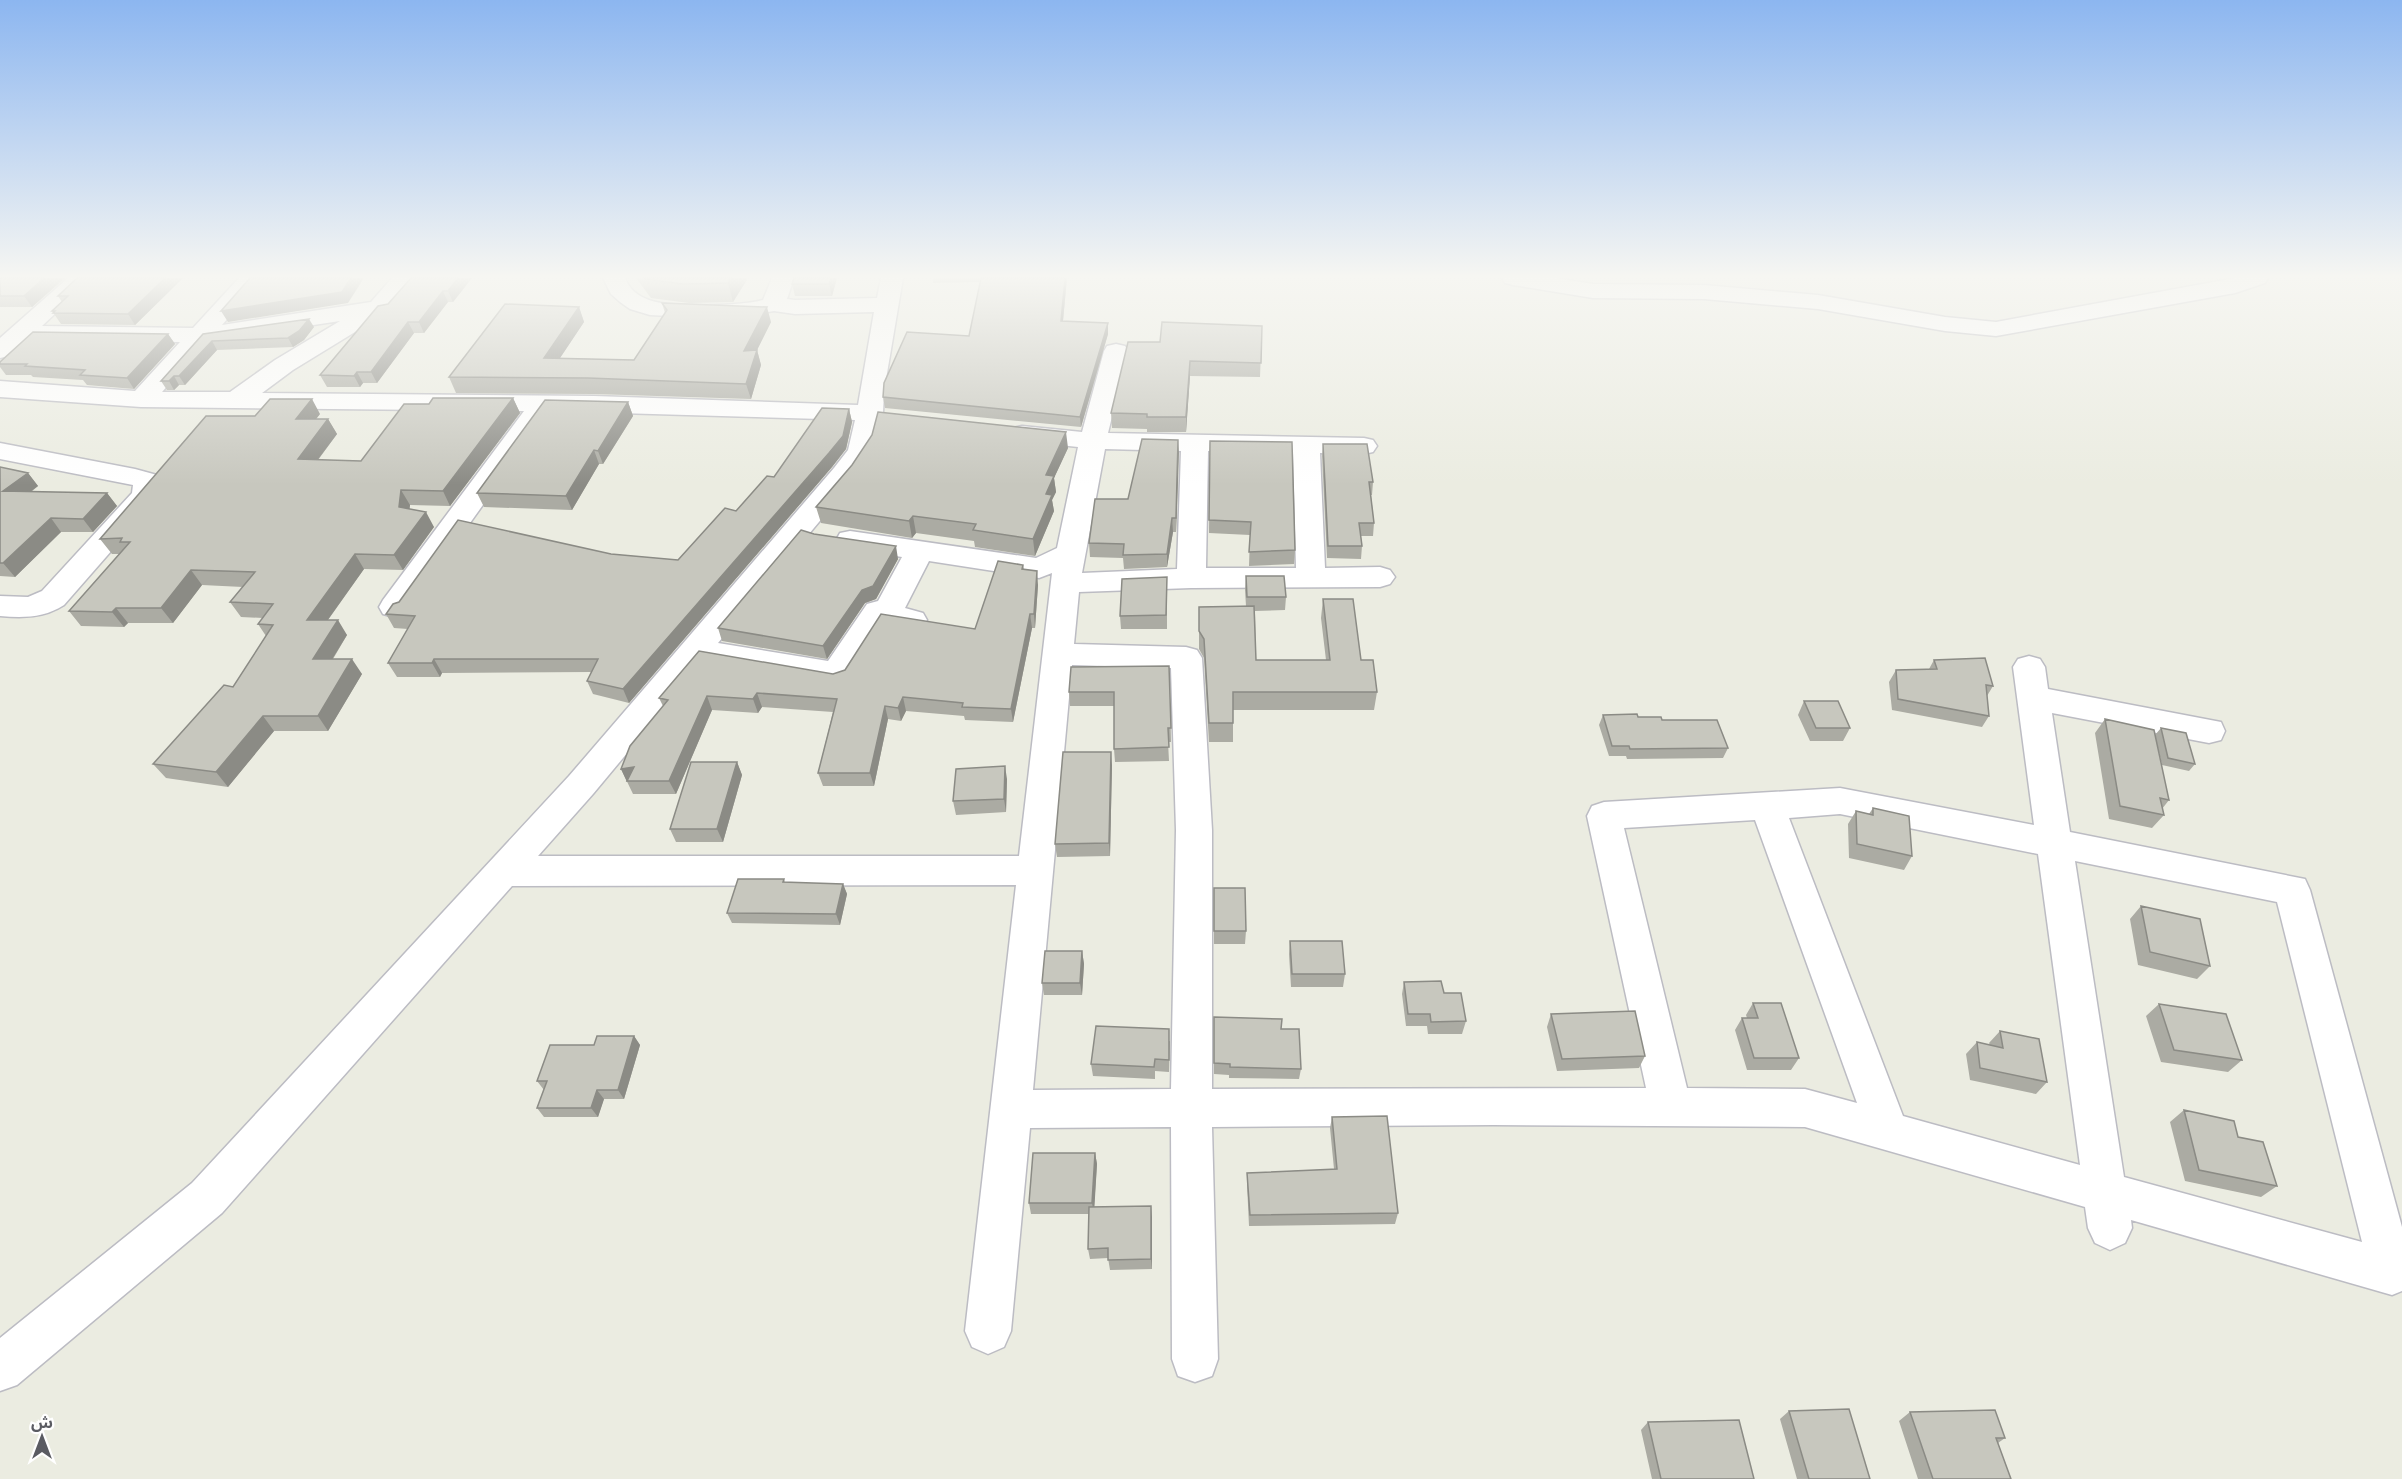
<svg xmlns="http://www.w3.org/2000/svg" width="2402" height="1479" font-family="'Titillium Web','Noto Sans Arabic',sans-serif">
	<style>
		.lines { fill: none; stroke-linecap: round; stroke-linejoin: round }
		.minor-casing { stroke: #bcbcc3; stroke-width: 3 }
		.minor { fill: #fff; fill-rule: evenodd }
		.wall { fill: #ababa3 }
		.shaded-wall { fill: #8b8b85 }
		.building { fill: #c7c7be; stroke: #8b8b85; stroke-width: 1.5 }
	</style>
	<rect width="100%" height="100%" fill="#ebece1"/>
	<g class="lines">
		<!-- minor casing -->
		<g class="minor-casing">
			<path id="minor" d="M68,278H93L42,326L193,328L239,278H263L222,325L371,302L392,278H415L386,313L293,370L262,393L594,396L858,405L874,312L795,314L774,311L728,319L650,315L630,309L620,302L611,294L603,278H625C629,289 638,296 649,300C670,308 741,306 763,300L772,278H794L787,299L795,300L877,298L881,278H903L884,391L883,413L874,450L854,480L718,643L828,661L867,604L878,601L902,557L840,547L836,540L840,533L850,531L1036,558L1057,548L1078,447L1013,440L1009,434L1013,428L1022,426L1082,432L1104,351L1107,346L1116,344L1125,346L1128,351L1108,433L1364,438L1373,440L1377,446L1373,452L1364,454L1320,453L1325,568L1380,567L1390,570L1395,577L1390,584L1380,587L1191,588L1079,592L1074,644L1186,647L1197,650L1202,658L1212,830V1089L1646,1088L1587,816L1592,806L1604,802L1840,788L2034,825L2013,667L2018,659L2029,656L2040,659L2045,667L2048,689L2221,722L2225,731L2221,740L2209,743L2052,713L2070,832L2305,879L2310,890L2402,1227V1291L2392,1295L2131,1220L2132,1228L2125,1243L2110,1250L2095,1243L2088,1228L2085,1207L1805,1127L1493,1125L1212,1127L1218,1359L1212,1376L1195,1382L1178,1376L1172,1359L1171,1127L1030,1128L1011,1331L1004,1347L988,1354L972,1347L965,1331L1016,885L512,886L222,1213L17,1385L0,1391V1338L192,1183L569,776L834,468L848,450L855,420L550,411L405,614L394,617L383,614L379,607L383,600L524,411L141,407L0,397V381L135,391L180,342L26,340L9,356L0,358V338ZM340,321L275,360L230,392H162L207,341ZM1105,449L1181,451L1177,569L1082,573ZM1208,451L1293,453L1296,568H1206ZM929,561L1039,578L1052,573L1019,856H538L593,794L703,662L836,685L847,682L885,623L912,630L923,627L927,620L923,613L905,608ZM1072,665L1171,668L1176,830L1171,1089L1033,1090ZM1840,814L2038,854L2080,1165L1903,1116L1789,818ZM1755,820L1857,1103L1805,1089L1687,1088L1624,828ZM2075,861L2277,902L2362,1242L2124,1177Z
				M1502,278H1556L1593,284L1704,285L1818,295L1945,317L1996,322L2235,278H2268L2265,283L2235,293L1996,336L1945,331L1818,309L1704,299L1593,298L1513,285L1505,283Z
				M0,443L135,469L157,475L161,481L159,495L155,501L64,605C44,618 23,618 0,616V596L28,597L42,591L132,493L133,485L0,459Z"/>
		</g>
		<!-- minor -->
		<use href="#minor" class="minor"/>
	</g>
	<!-- wall -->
	<path class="wall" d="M0,278H65L32,307H0Z
		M77,278H183L135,325L61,324L52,311L62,302L58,296Z
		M411,278H472L453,302H448L424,333H414L377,383H363L360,387H327L320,375L388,304Z
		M636,278H748L733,302L689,303L651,298Z
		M794,278H837L832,296H795L792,284Z
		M933,278H1067L1063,321L1108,323V334L1081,427L885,408L883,397L969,336L981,282L933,283Z
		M662,303L771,322L757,350L761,365L751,399L594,394L456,393L449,377L579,307L584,322L560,358L634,360L665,313Z
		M1262,326L1260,377L1190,376L1186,432H1147V429L1112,428L1111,413L1160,342Z
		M314,327L304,340L293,347L217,350L185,385H179L174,390H167L161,381L203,334Z
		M168,334L175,344L134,389L87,385L83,380L33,377L31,375H6L0,367V362Z
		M513,398L520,413L450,506L410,505L409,509L434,527L403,570L364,569L328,620L347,635L333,659L362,674L328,731H274L228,787L166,778L153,764L233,687L266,636L258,624L263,618L241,617L230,602L243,587L202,585L173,623H128L124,627L81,626L69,611L119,554H112L100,539L320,414L316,419H328L337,434L318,460L361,461L429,404Z
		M628,402L633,416L603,464H599L572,510L484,507L477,493Z
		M849,409L852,422L846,449L832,467L629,703L593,694L587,681L591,672L442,673L440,677H397L388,663L408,629L394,628L386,614L611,554L678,560L736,511Z
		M1178,440L1176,532H1173L1167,567L1124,569L1123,558L1090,557L1089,543Z
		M1210,441L1295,550L1294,564L1249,566L1250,535L1209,533Z
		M1323,444L1373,482L1372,495H1371L1374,523L1373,536H1361L1362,546L1361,559L1327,558L1322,456Z
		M1068,448L1054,478L1056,492L1052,500L1054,511L1035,556L975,547L974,541L916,533L912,538L821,523L816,507Z
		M0,467L28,473L38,486L31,492L107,493L117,506L93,532H61L15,577L0,576Z
		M814,534L898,559L876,599L865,603L827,659L722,641L718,628Z
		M1023,565L1024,569L1038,585L1035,628H1032L1013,722L965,720L964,716L906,711L901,721L888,719L874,786H823L818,773L833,712L762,707L758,713L712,710L676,794H633L621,769L663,706L659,698L833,674L975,629Z
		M1246,576L1286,597L1285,610L1255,611L1256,660H1326L1321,618L1323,599L1361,660L1377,692L1374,710H1233V742H1209L1204,658L1199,649V607L1246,606L1245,590Z
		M1167,577V629H1121L1120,616Z
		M1934,660L1993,686L1987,696L1989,716L1982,727L1892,710L1889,682L1896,670L1929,669Z
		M1169,666L1171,742H1168L1169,761L1115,762L1114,749V706H1070L1069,692Z
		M1804,701L1850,728L1843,741H1810L1798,715Z
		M1603,715L1638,717L1662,720L1728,748L1723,758L1627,759L1626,756H1609L1599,725Z
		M2105,719L2169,800L2162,809L2164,815L2152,828L2109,819L2095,733Z
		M2161,728L2195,764L2189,771L2162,765L2155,735Z
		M737,762L742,775L723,842H676L670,829Z
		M1112,765L1110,856L1057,857L1055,844Z
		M1007,779L1006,812L956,815L953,801Z
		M1873,808L1912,856L1904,870L1849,858L1848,824L1856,811L1869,814Z
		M784,879L785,883L843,884L847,894L840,925L732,923L727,913Z
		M1214,888L1246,931L1245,944H1214Z
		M2141,906L2210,966L2197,979L2138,965L2130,919Z
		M1290,941L1345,974L1343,987H1291L1289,954Z
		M1082,951L1084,964L1082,995H1044L1042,983Z
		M1404,982L1444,993L1466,1021L1462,1034H1428L1427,1026H1406L1402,994Z
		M1753,1003L1799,1058L1791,1070H1747L1735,1030L1742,1018H1747L1746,1015Z
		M2159,1004L2242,1060L2228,1072L2161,1062L2146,1016Z
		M1551,1014L1645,1056L1639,1068L1557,1071L1547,1027Z
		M1214,1017L1281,1029L1301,1069L1299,1079L1229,1078V1075L1214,1074Z
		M2000,1031L2047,1082L2036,1094L1970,1080L1966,1054L1977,1042L1990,1045L1989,1043Z
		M634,1036L640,1045L624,1099H604L598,1117H544L537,1108L544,1090L537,1081L594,1045Z
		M1170,1041L1169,1072L1155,1071V1079L1093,1076L1091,1064Z
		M2184,1110L2238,1137L2277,1186L2261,1197L2185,1181L2170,1122Z
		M1332,1117L1398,1213L1395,1224L1249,1226L1247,1184V1173L1334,1169L1330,1128Z
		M1095,1153L1097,1164L1094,1207L1152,1217V1269L1110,1270L1108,1258L1090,1259L1088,1249L1089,1214H1031L1029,1203Z
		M1789,1411L1870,1479H1797L1780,1419Z
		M1910,1412L2005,1438L1998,1443L2011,1479H1918L1899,1421Z
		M1648,1422L1754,1479H1652L1641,1430Z"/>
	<!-- shaded-wall -->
	<path class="shaded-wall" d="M44,278H65L32,307L24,296Z
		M165,278H183L135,325L128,314Z
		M351,278H364L348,303L228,322L221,311Z
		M458,278H472L453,302L448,291Z
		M731,278H748L733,302L728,283Z
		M831,278H837L832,296L829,284Z
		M1065,278H1067L1062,331L1061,321Z
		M443,291L448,302L424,333L419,322Z
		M579,307L584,322L550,373L544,358Z
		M767,307L771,322L749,366L744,351Z
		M309,319L314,327L304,340L293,347L288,338Z
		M408,322L414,333L377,383L371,372Z
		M1108,323V334L1081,427L1080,417Z
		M168,334L175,344L134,389L127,378Z
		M212,341L217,350L185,385L179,376Z
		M757,350L761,365L751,399L746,384Z
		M1190,361V376L1186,432V417Z
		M357,372L363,383L360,387L354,376Z
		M174,376L179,385L174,390L169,381Z
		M513,398L520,413L450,506L443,491Z
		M312,399L320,414L304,434L296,419Z
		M628,402L633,416L603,464L598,451Z
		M849,409L852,422L846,449L832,467L629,703L623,689Z
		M328,419L337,434L307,474L298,459Z
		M1066,432L1068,448L1054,478L1056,492L1052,500L1054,511L1035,556L1033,539L1046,475Z
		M1178,440L1179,453L1176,532V518Z
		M594,450L599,464L572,510L566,496Z
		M28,473L38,486L14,504L3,491Z
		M401,490L410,505L408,522L399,507Z
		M107,493L117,506L93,532L83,519Z
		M426,512L434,527L403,570L394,555Z
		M913,516L916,533L912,538L909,521Z
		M51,518L61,532L15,577L3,563Z
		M1172,518L1173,532L1167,567V554Z
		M896,546L898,559L876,599L865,603L827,659L823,646L862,590Z
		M355,554L364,569L317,635L307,620Z
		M191,570L202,585L173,623L161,608Z
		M1037,571L1038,585L1035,628L1034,614Z
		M116,608L128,623L124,627L112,612Z
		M1030,614L1032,628L1013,722L1011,709Z
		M338,620L347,635L323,674L313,659Z
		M352,659L362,674L328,731L318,716Z
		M434,659L442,673L440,677L432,663Z
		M757,693L762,707L758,713L753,699Z
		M707,696L712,710L676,794L669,781Z
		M903,697L906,711L901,721L898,708Z
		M885,706L888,719L874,786L870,773Z
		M263,716L274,731L228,787L216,772Z
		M1111,752L1112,765L1110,856L1109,843Z
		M737,762L742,775L723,842L717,829Z
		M1005,766L1007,779L1006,812L1004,799Z
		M634,767L627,781V782L621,769Z
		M843,884L847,894L840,925L836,914Z
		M1082,951L1084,964L1082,995L1080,983Z
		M634,1036L640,1045L624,1099L618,1090Z
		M597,1090L604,1099L598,1117L591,1108Z
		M1095,1153L1097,1164L1094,1214L1092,1203Z
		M1151,1206L1152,1217V1269L1151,1259Z"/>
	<!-- building -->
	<path class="building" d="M0,278H44L24,296H0Z
		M77,278H165L128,314L53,313L55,311H52L68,296H58Z
		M250,278H351L342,292L221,311Z
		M411,278H458L448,291H443L419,322H408L371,372H357L354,376L320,375L378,306L388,304Z
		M644,278H731L728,283L683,284L645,279Z
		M794,278H831L829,284H792Z
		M981,278H1065L1061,321L1108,323L1080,417L883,397L884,383L907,332L969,336Z
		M662,303L767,307L744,351L757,350L746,384L588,378L449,377L505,304L579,307L544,358L634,360L667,310Z
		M309,319L299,331L288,338L212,341L179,376H174L169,381H161L203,334Z
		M1162,322L1262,326L1261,363L1190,361L1186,417H1147V414L1111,413L1128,342H1160Z
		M33,332L168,334L127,378L80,375L85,370L25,366L27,364H0V362Z
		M433,398H513L443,491L401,490L399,507L426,512L394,555L355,554L307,620H338L313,659H352L318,716H263L216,772L153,764L224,685L233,687L273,625L258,624L273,604L230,602L255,572L191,570L161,608H116L112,612L69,611L130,542H120L122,538L100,539L206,416H255L270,399H312L296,419H328L298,459L361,461L404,404H429Z
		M545,400L628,402L598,451L594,450L566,496L477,493Z
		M822,408L849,409L843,436L829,453L623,689L587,681L598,659H434L432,663H388L415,616L386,614L393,604L399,602L458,520L611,554L678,560L725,508L736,511L767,476L774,477Z
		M878,412L1066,432L1046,475L1054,476L1046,494L1052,495L1033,539L973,530L976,524L913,516L909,521L816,507L852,465L872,435Z
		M1142,439L1178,440L1176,518H1172L1167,554L1123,555L1124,544L1089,543L1095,499H1128Z
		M1210,441L1292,442L1295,550L1249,552L1251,522L1209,520Z
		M1323,444H1367L1373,482H1369L1374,523H1359L1362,546H1328Z
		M0,467L28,473L3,491L107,493L83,519L51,518L3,563H0Z
		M801,530L814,534L896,546L873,586L862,590L823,646L718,628Z
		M998,561L1023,565L1022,569L1037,571L1034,614H1030L1011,709L962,707L963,703L903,697L898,708L885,706L870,773H818L837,699L757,693L753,699L707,696L669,781H627L634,767L621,769L630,746L668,700L659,698L699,651L833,674L845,670L881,614L975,629Z
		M1246,576H1284L1286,597H1247Z
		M1167,577L1166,615L1120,616L1122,579Z
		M1323,599H1353L1361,660H1373L1377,692H1233V723H1209L1204,639L1199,631V607L1254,606L1256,660H1330Z
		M1985,658L1993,686L1986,685L1989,716L1898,699L1896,670L1937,669L1934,660Z
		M1169,666L1171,728H1168L1169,747L1114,749V692H1069L1071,667Z
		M1804,701H1838L1850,728H1816Z
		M1637,714L1638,717H1661L1662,720H1717L1728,748L1630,749L1629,746H1612L1603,715Z
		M2105,719L2154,730L2169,800L2160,798L2164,815L2120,806Z
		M2161,728L2186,733L2195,764L2168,758Z
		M1063,752H1111L1109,843L1055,844Z
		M691,762H737L717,829H670Z
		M1005,766L1004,799L953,801L956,769Z
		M1873,808L1909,816L1912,856L1857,844L1856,811L1873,815Z
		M738,879H784L783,882L843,884L836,914L727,913Z
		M1214,888H1245L1246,931H1214Z
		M2141,906L2200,919L2210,966L2150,952Z
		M1290,941H1342L1345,974H1292Z
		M1045,951H1082L1080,983H1042Z
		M1441,981L1444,993H1461L1466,1021L1431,1022L1430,1014H1408L1404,982Z
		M1753,1003H1781L1799,1058H1754L1742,1018H1758Z
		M2159,1004L2226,1014L2242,1060L2174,1050Z
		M1635,1011L1645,1056L1562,1059L1551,1014Z
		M1214,1017L1282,1019L1281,1029H1299L1301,1069L1230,1067V1064L1214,1063Z
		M1096,1026L1169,1029V1060L1155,1059L1154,1067L1091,1064Z
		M2000,1031L2039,1039L2047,1082L1980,1068L1977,1042L2003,1048Z
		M597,1036H634L618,1090H597L591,1108H537L547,1081H537L550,1045H594Z
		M2184,1110L2234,1121L2238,1137L2263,1142L2277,1186L2199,1170Z
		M1387,1116L1398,1213L1250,1215L1247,1173L1337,1169L1332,1117Z
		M1033,1153H1095L1092,1203H1029Z
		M1151,1206V1259L1108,1260V1248L1088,1249L1089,1207Z
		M1849,1409L1870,1479H1809L1789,1411Z
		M1995,1410L2005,1438H1996L2011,1479H1933L1910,1412Z
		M1739,1420L1754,1479H1661L1648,1422Z"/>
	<!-- sky -->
	<linearGradient id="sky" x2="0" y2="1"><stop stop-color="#8cb6f0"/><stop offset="0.57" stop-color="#f6f6f2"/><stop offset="1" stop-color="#f6f6f2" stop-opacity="0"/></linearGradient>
	<rect width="2402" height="485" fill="url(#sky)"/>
	<!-- north arrow -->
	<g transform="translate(42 1437)" stroke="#ffffff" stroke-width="4.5" paint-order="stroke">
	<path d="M0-4.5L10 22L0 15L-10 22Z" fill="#5a5b62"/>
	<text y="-9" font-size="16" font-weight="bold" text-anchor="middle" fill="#5a5b62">ش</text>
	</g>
</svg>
